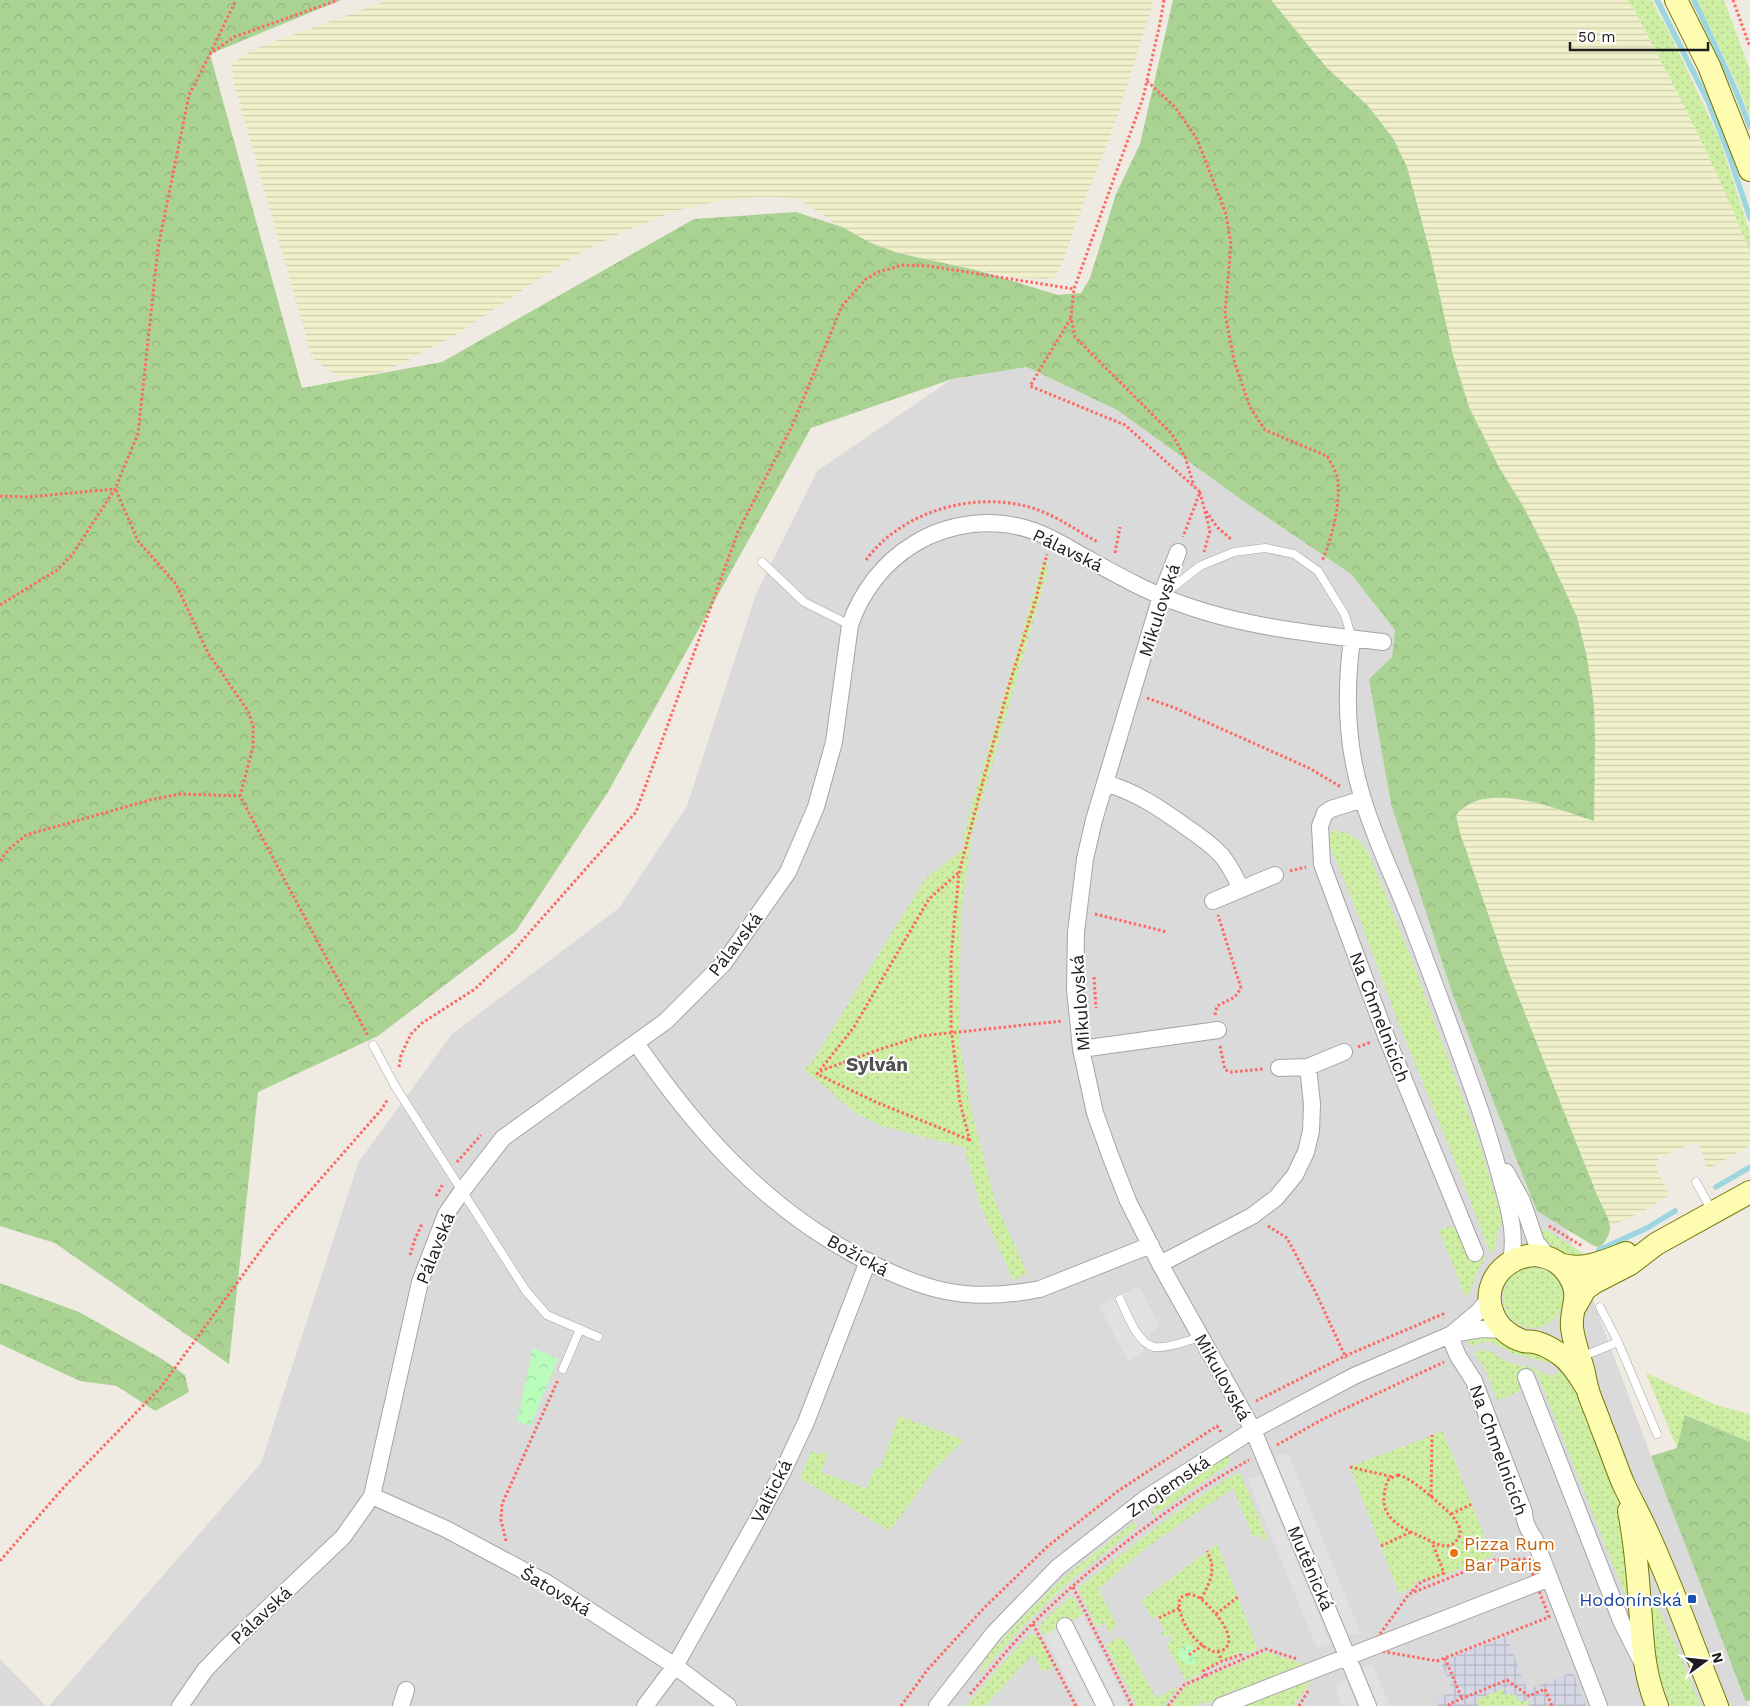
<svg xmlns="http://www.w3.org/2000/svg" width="1750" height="1706" font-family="'Work Sans',sans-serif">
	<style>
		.residential { fill: #dbdada }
		.farmland { fill: url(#farmland-rules) }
		.grass { fill: url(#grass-dots) }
		.forest { fill: url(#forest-crowns) }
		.park { fill: url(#park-crowns) }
		.parking { fill: #e1e1e1 }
		.plaza { fill: url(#plaza-grid) }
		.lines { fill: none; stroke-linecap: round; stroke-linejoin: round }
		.stream { stroke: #9ed6e0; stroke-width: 5.5 }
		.lane-casing { stroke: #a4a4a4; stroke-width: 9 }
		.street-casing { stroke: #a4a4a4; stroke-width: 18 }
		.secondary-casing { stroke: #747800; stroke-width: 24 }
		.path { stroke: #ff6763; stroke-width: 3; stroke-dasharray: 2.5 2.5; stroke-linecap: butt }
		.lane { stroke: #fff; stroke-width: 8 }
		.street { stroke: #fff; stroke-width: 16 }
		.secondary { stroke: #fefcb1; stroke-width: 22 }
		.food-dot { fill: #e8710a; stroke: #fff; stroke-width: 2 }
		.transit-dot { fill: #1a4fb4; stroke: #fff; stroke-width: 2 }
		.labels { text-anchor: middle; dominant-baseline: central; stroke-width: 4; stroke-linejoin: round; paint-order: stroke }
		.street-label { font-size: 18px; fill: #1d1d1d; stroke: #fff }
		.food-label { font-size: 18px; fill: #c56008; stroke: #fff; text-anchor: start }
		.transit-label { font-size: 18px; fill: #164399; stroke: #fff; text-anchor: end }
		.neighbourhood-label { font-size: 19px; font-weight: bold; fill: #505050; stroke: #fff }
	</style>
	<defs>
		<pattern id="farmland-rules" width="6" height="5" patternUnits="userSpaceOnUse" patternTransform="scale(1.25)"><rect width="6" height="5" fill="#f0f0cb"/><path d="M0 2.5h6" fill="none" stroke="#cdcdae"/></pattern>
		<pattern id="grass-dots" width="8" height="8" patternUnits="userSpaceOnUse" patternTransform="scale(1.25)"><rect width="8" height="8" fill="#cdeea3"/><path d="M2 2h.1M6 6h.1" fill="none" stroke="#b0cc8c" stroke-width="1.8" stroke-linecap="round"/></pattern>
		<pattern id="forest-crowns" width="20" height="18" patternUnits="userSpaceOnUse" patternTransform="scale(1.25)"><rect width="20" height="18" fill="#aad293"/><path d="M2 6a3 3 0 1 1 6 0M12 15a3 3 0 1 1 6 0" fill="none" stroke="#92b47e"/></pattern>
		<pattern id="park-crowns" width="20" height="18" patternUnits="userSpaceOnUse" patternTransform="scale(1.25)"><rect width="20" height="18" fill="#bafdbb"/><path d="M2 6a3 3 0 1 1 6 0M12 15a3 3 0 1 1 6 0" fill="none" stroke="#9fd8a0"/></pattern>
		<pattern id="plaza-grid" width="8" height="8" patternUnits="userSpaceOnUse" patternTransform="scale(1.25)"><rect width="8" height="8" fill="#d6d7e5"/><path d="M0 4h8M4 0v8" fill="none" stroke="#b7b8c4"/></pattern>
	</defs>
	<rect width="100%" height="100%" fill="#efeae2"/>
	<!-- residential -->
	<path class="residential" d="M1027,367L1117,410L1249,505L1351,574L1395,630L1392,657L1370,679L1391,804L1451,990L1537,1211L1566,1228L1651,1456L1748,1706H49L261,1463L358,1163L452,1034L619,908L687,806L756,594L817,471L952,379Z
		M0,1659L46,1706H0Z"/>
	<!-- farmland -->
	<path class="farmland" d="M389,0H1154L1113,129L1083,204L1063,261L1056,276L1046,279L1012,277L898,253L871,243L833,222L807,204L794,198L758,197L714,202L675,211L623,232L586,250L565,262L455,335L389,370L360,377L339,376L326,369L312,357L233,80L232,63L257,48Z
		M1271,0H1627L1635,11L1693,125L1728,197L1750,252V1145L1707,1170L1703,1154L1696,1141L1659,1158L1656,1168L1669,1194L1668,1196L1641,1212L1611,1226L1595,1190L1505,963L1460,833L1456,815L1463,807L1477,800L1501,798L1522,800L1548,805L1568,813L1595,741L1594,705L1587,657L1577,617L1549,556L1523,506L1500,469L1469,407L1453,355L1393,138L1368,106L1326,67Z"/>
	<!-- grass -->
	<path class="grass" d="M1627,0H1651L1669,32L1720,140L1750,233V252C1718,169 1676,90 1635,11Z
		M1697,0H1724L1750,71V118L1739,88Z
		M1044,557L1048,570L972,835L961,913L959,1039L971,1109L995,1201L1027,1273L1013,1280L981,1207L964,1147L882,1126L855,1113L803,1068L811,1064L925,879L963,849L965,828Z
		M1336,830C1351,834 1361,840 1369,854L1411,958L1480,1145L1503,1222C1495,1232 1498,1244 1491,1255L1453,1156L1395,1014L1360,919L1330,845L1328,838L1330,834Z
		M1448,1227L1457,1228L1470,1260L1485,1254C1485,1263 1480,1265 1477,1272C1473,1282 1473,1289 1466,1298L1439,1230Z
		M1543,1229L1550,1232L1581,1252L1585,1260L1553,1251L1543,1237L1539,1230Z
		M1503 1298a30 30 0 1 1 60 0a30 30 0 1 1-60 0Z
		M1477,1336H1496L1555,1362L1548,1363L1514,1354L1492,1342H1484L1470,1346L1466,1340Z
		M1481,1350L1492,1352L1507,1362L1533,1368L1549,1376L1564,1371L1579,1398L1620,1503L1624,1518L1633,1600L1628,1602L1537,1373L1517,1381L1521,1391L1498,1400L1484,1367L1474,1353Z
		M1646,1373L1716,1405L1750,1414V1442L1686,1415L1677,1448Z
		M899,1416L964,1440L932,1472L890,1531L800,1478L812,1451L822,1455L824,1452L828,1454L821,1472L867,1489L875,1468L880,1469Z
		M1443,1431L1492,1556L1430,1581L1428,1577L1413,1583L1414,1587L1399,1593L1350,1467Z
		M1228,1455L1230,1459L1228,1465L1152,1516V1512L1154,1507Z
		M1238,1473L1241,1475L1267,1538L1266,1540L1263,1542L1260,1534L1253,1537L1233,1488L1151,1544L1098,1589L1116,1624L1114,1625L1115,1628L1109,1632L1105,1623L1097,1627L1081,1595L1079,1589L1082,1585L1159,1525L1215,1486Z
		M1134,1522L1138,1526L1069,1582L1027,1622L977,1677L987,1656L1023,1617L1064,1577Z
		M1217,1544L1258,1649L1245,1654L1244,1651L1201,1671L1202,1673L1186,1681L1166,1644L1173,1639L1169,1634L1163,1637L1161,1633L1165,1631L1157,1616L1152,1618L1142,1600Z
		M1070,1597L1075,1599L1083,1615L1044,1635L1040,1628L1041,1623Z
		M1653,1603H1656L1679,1652L1700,1706H1671L1653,1662L1650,1624Z
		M1034,1634L1039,1638L1053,1667L1042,1672L1034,1654L1032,1655L985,1706H966L999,1667L1030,1635Z
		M1120,1637L1121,1640L1124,1639L1156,1698L1179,1686L1164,1706H1137L1106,1645Z
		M1266,1652L1308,1665L1269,1681L1267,1677L1237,1692L1236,1689L1207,1704L1205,1701L1195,1706H1171L1186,1686Z
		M1313,1678L1293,1706H1238Z
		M1506,1688C1510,1693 1516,1694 1519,1700L1528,1701L1530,1705L1478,1706L1477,1699Z"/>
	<!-- forest -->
	<path class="forest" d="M0,0H341L210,54L302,388L442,362L694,219L796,212L842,227L871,243L898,253L980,271L1058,295L1081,293L1090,278L1116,194L1140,144L1173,0H1271L1326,67L1368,106L1393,138L1407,167L1430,252L1453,355L1469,407L1500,469L1523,506L1549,556L1577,617L1587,657L1594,705L1595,741L1594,821C1559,810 1485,778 1456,815L1460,833L1505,963L1595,1190C1598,1199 1611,1220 1610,1229C1609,1236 1605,1242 1600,1247L1594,1246L1537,1211L1496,1108L1451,990L1391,804L1369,679L1392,657L1395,630L1351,574L1249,505L1117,410L1027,367L952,379L811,428L608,792L516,931L378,1036L258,1092L229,1364L55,1243L0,1226Z
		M0,1283L79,1312L162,1359L185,1375L189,1392L155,1411L117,1386L80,1381L0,1344Z
		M1685,1415L1750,1442V1700L1746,1702L1651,1456L1677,1448Z"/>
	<!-- park -->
	<path class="park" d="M533,1348L558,1359L530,1426L517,1421Z
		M1187,1645C1195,1646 1198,1653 1197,1662L1193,1665L1186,1664L1179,1658L1178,1650L1183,1646Z"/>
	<!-- parking -->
	<path class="parking" d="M1139,1286L1160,1327L1148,1334L1151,1339L1140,1355L1128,1361L1099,1306Z
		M1288,1453L1360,1632L1347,1637L1275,1458Z
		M1261,1475L1330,1643L1317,1648L1248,1480Z
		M1083,1615L1128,1706H1115L1071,1622Z
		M1057,1629L1096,1706H1080L1044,1635Z
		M1372,1663L1390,1706H1375L1359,1669Z
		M1346,1680L1356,1706H1342L1334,1685Z"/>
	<!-- plaza -->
	<path class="plaza" d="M1507,1636L1527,1690L1573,1672L1586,1706H1528L1529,1705L1528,1701H1518L1517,1696L1514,1694L1511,1696L1510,1693L1505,1695L1503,1690L1506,1689V1688L1477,1699L1476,1702L1479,1706H1438L1435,1699L1453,1692L1441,1662Z"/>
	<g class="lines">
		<!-- stream -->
		<path class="stream" d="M1657,0L1708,101L1728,152L1750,218
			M1694,0L1736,91L1750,127
			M1716,1187L1750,1167
			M1599,1250L1647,1228L1675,1211"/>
		<!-- lane casing -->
		<g class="lane-casing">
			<path id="lane" d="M762,562L804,602L850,625
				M1167,592L1200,566L1234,552L1265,548L1294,554L1318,571L1345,615L1352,639
				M373,1045L395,1086L526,1291L547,1315L598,1337
				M1696,1182L1712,1211
				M1120,1299C1127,1314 1137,1343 1154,1347C1166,1349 1189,1340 1201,1337
				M1600,1307L1618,1342L1657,1434
				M1581,1357L1618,1342
				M563,1369L580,1329"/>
		</g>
		<!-- street casing -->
		<g class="street-casing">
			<path id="street" d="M1178,552L1161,596L1094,820L1085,859L1076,932L1075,989L1081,1049L1095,1113L1110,1155L1128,1201L1160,1264L1253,1430L1368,1706
				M1352,639C1345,691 1346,745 1362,796C1374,838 1394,878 1410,919C1434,982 1457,1044 1479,1107C1488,1134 1496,1160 1503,1187C1510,1212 1516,1235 1511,1261
				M1105,783C1136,792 1160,808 1186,827C1198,835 1212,845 1222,856C1230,866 1236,878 1241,889
				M1363,799L1331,809L1325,813L1320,826L1322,864L1386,1036L1475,1253
				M1213,901L1275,875
				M636,1043C696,1130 761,1204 855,1255C921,1290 965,1304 1040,1289L1151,1245
				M1081,1049L1218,1030
				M1279,1068L1308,1067L1344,1052
				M1506,1172L1522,1201L1536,1242L1550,1259
				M1160,1264L1252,1216L1276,1198L1295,1175L1306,1152L1311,1131L1312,1104L1308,1067
				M1453,1333L1478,1312L1490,1298
				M1449,1335L1458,1356L1474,1381L1524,1512C1524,1522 1528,1530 1534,1538L1599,1706
				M1526,1377L1622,1623L1641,1660
				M372,1496L446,1529L547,1583L675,1666L728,1706
				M1065,1626L1105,1706
				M180,1706L205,1670L228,1646L343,1537L372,1496L420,1282L446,1214L462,1191L503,1138L666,1021L724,963L788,872L816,807L834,742L850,625C861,592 884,562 914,544C949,522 995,517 1034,531C1050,537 1066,546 1081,555C1112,572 1143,590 1176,602C1242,627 1314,634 1383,642
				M401,1706L406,1690
				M645,1706L675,1666L756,1522L782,1473L806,1422L868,1261
				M937,1706L994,1633L1058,1567L1146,1498L1253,1430L1354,1376L1452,1334L1482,1329L1504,1330
				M1221,1706L1550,1578"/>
		</g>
		<!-- secondary casing -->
		<g class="secondary-casing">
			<path id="secondary" d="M1676,0L1709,66L1750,170
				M1559,1264C1582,1272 1605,1261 1626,1253
				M1576,1305L1585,1289L1595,1282L1630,1264L1656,1244L1750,1192
				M1587,1388C1579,1376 1571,1361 1558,1353C1552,1349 1545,1345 1538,1343C1533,1341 1528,1342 1523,1341C1510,1337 1498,1327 1493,1314C1474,1268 1540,1232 1568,1274C1583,1297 1570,1306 1572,1328C1574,1343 1579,1355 1583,1369C1585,1375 1585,1381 1587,1387C1590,1400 1597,1413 1601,1426C1609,1445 1615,1464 1623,1483C1631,1500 1640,1516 1648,1534C1674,1590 1694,1649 1717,1706
				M1629,1511C1635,1542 1638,1575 1640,1607C1643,1644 1643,1671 1657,1706"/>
		</g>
		<!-- path -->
		<path class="path" d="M1164,0L1160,23L1143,98L1074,289L1071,317L1075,337L1172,434L1185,457L1194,486
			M1733,0L1750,47
			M210,54L236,0
			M1147,81L1175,107L1197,139L1226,214L1231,244L1225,314L1235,364L1250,407L1265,430L1327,456C1331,463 1337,473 1338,481C1340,508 1332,537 1322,561
			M1071,318L1030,386L1125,425L1200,492L1183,537
			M116,490L138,541L176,584L208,653L248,711L253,726V747L240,796L368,1036
			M1200,492L1210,531L1204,552
			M0,496L28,497L115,489
			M1206,511L1217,527L1232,540
			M1115,553L1120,527
			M866,560C903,509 982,488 1041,511C1061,519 1079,532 1098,542
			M0,605L57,570L72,555L115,489L138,434L158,248L189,95L210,54L234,37L338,0
			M1147,698L1175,708L1309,768L1341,787
			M0,861L8,850L26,835L150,800L180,794L240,796
			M1290,871L1306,867
			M958,873L929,899L854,1027L817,1074L878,1103L970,1140
			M1095,914L1167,932
			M1094,977L1096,1008
			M1215,1015L1217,1006L1235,997L1241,988L1218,915
			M1220,1046L1225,1070L1231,1072L1263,1069
			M1358,1047L1371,1042
			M399,1067L401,1055L411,1034L422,1023L475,989L506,959L636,812L738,532L792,426L842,306L866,279L878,272L903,265L929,266L1074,289
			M820,1071L878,1050L921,1036L1062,1021
			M970,1141L960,1103L951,1026V957L959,873L987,766L1011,679L1036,599L1047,554
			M457,1162L481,1135
			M436,1196L443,1184
			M1268,1226L1287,1238L1315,1291L1346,1358
			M1549,1226L1582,1246
			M410,1255L415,1239L422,1224
			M1256,1401L1345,1356L1443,1314L1444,1318
			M1277,1445L1323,1419L1444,1362
			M1350,1467L1393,1477
			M1398,1475C1412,1478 1434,1499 1445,1509C1453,1515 1467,1531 1456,1541C1454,1544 1450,1546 1446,1546C1439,1546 1431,1541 1424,1538C1407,1530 1382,1521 1384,1497C1385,1490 1385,1485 1389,1479Z
			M1431,1497L1432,1435
			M1451,1514L1472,1504
			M506,1541L501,1520L502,1504L558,1380
			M1381,1546L1411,1532
			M1527,1559L1549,1617L1437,1661L1369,1649L1409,1594L1494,1560Z
			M0,1561L64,1487L161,1387L275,1231L381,1110L388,1099
			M1073,1587L1132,1706
			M1412,1591L1421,1582L1444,1573L1432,1542
			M1188,1594C1200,1595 1208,1605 1215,1613C1222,1621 1237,1642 1223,1650C1219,1651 1215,1652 1212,1651C1194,1644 1175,1616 1180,1598Z
			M1201,1599C1210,1582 1217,1570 1207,1551
			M1216,1614L1238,1597
			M1159,1618L1179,1608
			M1033,1624L1076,1706
			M1218,1651L1222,1661
			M1189,1655L1203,1645
			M1445,1658L1462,1699
			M1205,1676L1203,1671L1222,1661L1241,1655L1243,1659
			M970,1694C990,1672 1008,1648 1028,1628C1091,1565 1172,1503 1249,1460
			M901,1706L928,1669L985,1607L1048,1546L1118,1491L1217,1426L1221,1432
			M1168,1706L1184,1685L1266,1649L1297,1659
			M1299,1706L1308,1691
			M1450,1706L1449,1704L1507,1680L1529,1696L1545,1689L1552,1706"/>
		<!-- lane -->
		<use href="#lane" class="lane"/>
		<!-- street -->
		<use href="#street" class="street"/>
		<!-- secondary -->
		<use href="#secondary" class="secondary"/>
	</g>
	<!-- markers -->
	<circle class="food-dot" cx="1454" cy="1553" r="5"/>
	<rect class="transit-dot" x="1687" y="1594" width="10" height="10" rx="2.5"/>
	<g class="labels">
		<!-- street labels -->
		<g class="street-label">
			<text transform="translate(1068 550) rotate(26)">Pálavská</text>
			<text transform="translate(1159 610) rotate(-72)">Mikulovská</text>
			<text transform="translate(735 944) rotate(-52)">Pálavská</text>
			<text transform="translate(1080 1003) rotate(-94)">Mikulovská</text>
			<text transform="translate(1380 1017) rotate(69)">Na Chmelnicích</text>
			<text transform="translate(435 1248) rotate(-68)">Pálavská</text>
			<text transform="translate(858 1255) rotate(29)">Božická</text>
			<text transform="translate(1223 1377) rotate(61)">Mikulovská</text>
			<text transform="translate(1499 1450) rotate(70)">Na Chmelnicích</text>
			<text transform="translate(1168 1486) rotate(-34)">Znojemská</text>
			<text transform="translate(771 1491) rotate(-63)">Valtická</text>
			<text transform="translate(1311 1568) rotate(67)">Mutěnická</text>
			<text transform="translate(556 1591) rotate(31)">Šatovská</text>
			<text transform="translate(261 1615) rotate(-43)">Pálavská</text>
		</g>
		<!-- food labels -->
		<g class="food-label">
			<text x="1464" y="1543">Pizza Rum<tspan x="1464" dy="21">Bar Paris</tspan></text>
		</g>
		<!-- transit labels -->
		<g class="transit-label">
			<text x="1682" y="1599">Hodonínská</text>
		</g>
		<!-- neighbourhood labels -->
		<g class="neighbourhood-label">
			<text x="877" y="1064">Sylván</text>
		</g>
	</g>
	<!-- north arrow -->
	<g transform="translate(1705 1661) rotate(75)" stroke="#ffffff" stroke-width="4" paint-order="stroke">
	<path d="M0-4L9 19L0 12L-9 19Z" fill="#1d1d1d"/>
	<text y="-8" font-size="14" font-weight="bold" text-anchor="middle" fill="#1d1d1d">N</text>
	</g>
	<!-- scale -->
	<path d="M1570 42v8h138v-8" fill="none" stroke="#1d1d1d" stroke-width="2.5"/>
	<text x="1578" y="42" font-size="15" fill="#1d1d1d" stroke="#ffffff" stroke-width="4" paint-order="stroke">50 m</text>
</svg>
